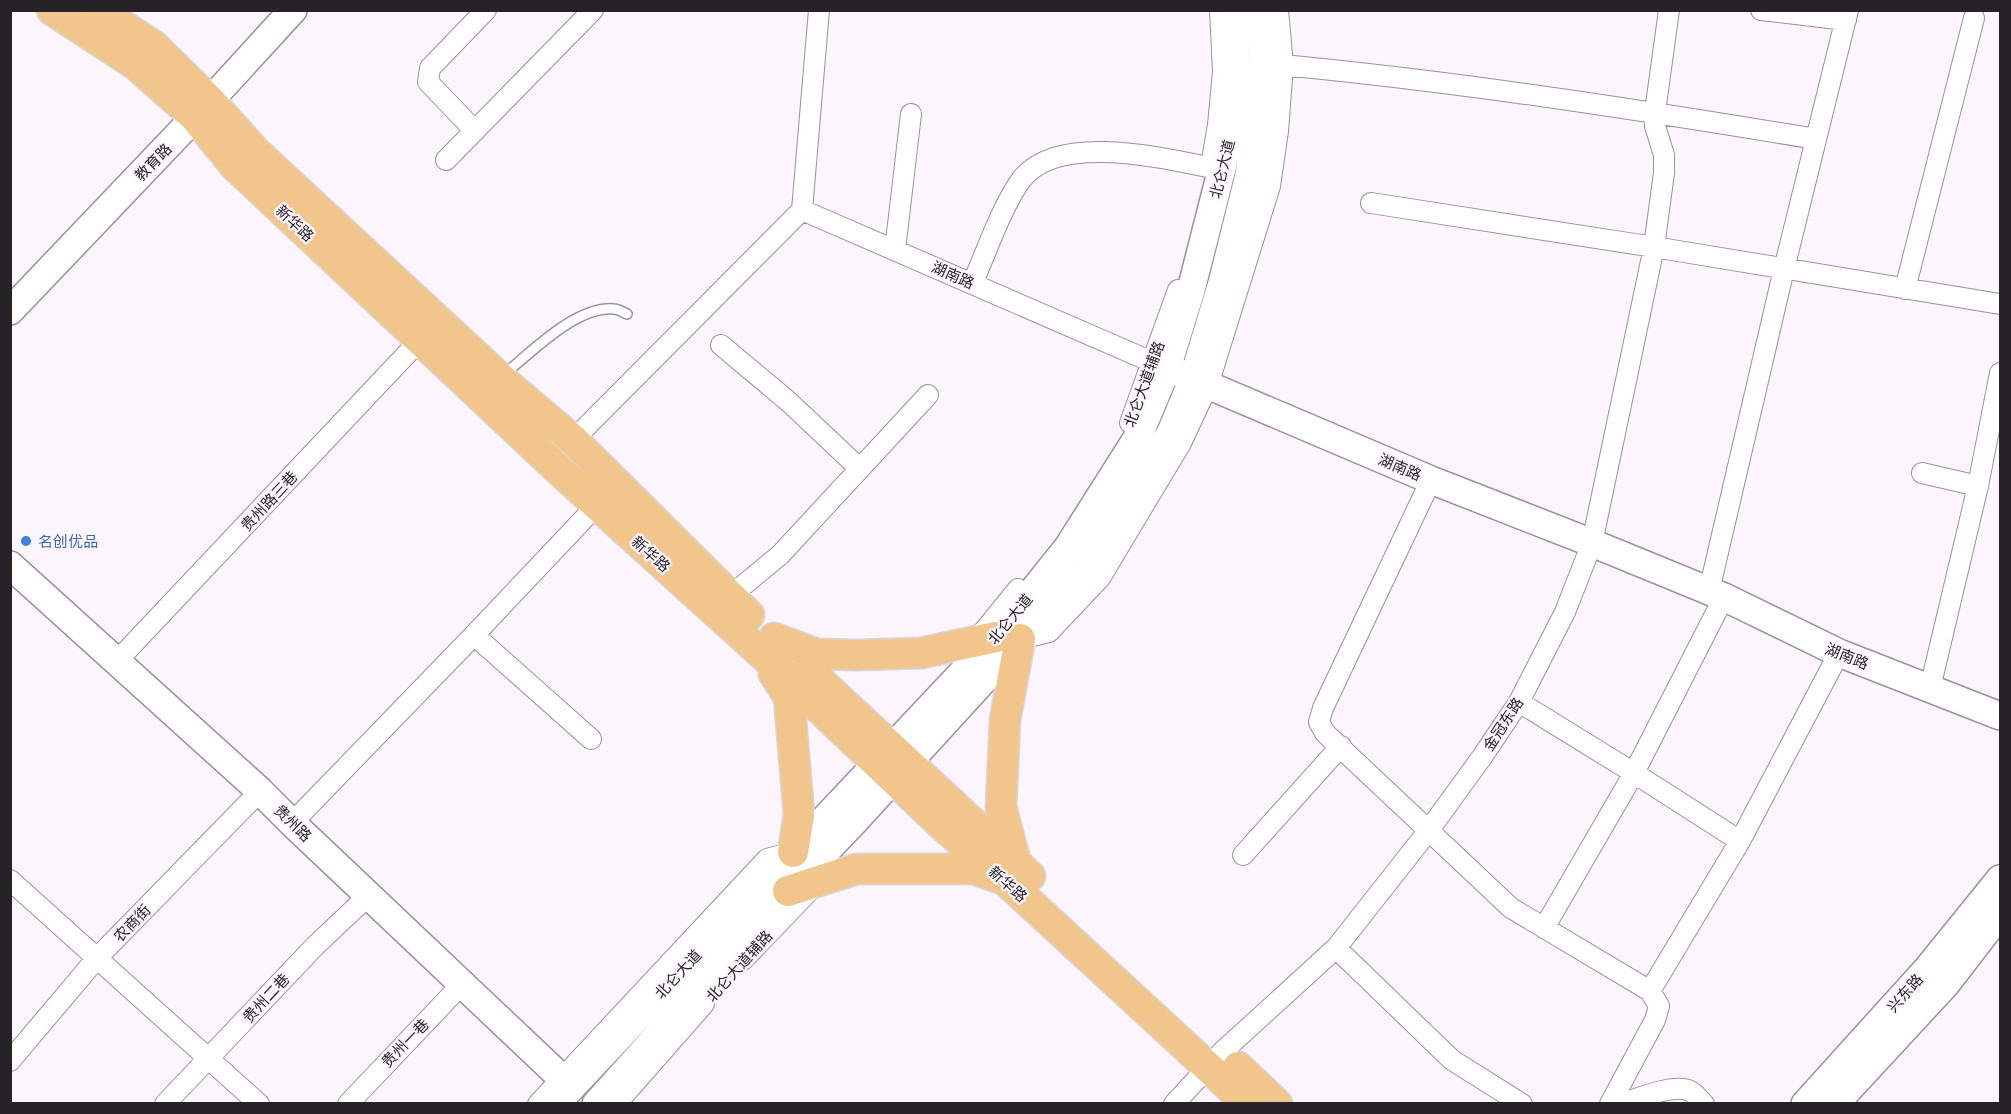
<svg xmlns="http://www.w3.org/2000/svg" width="2011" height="1114" font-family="Manrope,'Noto Sans SC',sans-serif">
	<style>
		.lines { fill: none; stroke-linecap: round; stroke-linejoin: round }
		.lane-casing { stroke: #9e8ea1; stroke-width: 12 }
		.street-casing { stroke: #9e8ea1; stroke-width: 22 }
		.secondary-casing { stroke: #9e8ea1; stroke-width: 30 }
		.primary-casing { stroke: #d8d7d8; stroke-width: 33 }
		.lane { stroke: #fff; stroke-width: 9 }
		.street { stroke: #fff; stroke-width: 20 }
		.secondary { stroke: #fff; stroke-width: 27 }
		.primary { stroke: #f2c58d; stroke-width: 30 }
		.shop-dot { fill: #3f7fe0; stroke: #fcf5fe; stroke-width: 2 }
		.labels { text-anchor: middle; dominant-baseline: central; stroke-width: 4.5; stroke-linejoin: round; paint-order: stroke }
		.street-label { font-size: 15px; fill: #272128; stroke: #fcf5fe }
		.shop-label { font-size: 15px; fill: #366cbe; stroke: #fcf5fe; text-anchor: start }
	</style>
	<rect width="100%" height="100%" fill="#fcf5fe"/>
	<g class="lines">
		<!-- lane casing -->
		<g class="lane-casing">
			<path id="lane" d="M502,376C531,353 575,306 614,309C618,309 623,312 627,314"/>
		</g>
		<!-- street casing -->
		<g class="street-casing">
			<path id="street" d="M1761,10L1846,20
				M1272,64C1454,81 1635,109 1816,139
				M475,131L428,82L430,68L486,10
				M446,160L593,10
				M1212,160L1218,125L1223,71L1220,10
				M1371,203L1654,247L2000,304
				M802,210L1166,368
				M895,250L911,114
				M972,284C987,251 1001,208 1021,180C1058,130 1171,160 1222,170
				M1905,289L1974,18
				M721,345L789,402L860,469
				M1130,423L1178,290
				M573,440L802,210L819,10
				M1922,473L1978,486
				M1431,480L1323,708L1319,722L1325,733L1511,908L1650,991
				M1709,591L1784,269L1848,10
				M729,597L780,555L928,395
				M474,635L591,739
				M1020,639L1049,632L1100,578L1181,443L1208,385L1270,186L1278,131L1283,65L1278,10
				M974,643L1018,589
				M117,661L420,340
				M1930,688L1978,486L2000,373
				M1519,702L1634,773L1740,841
				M292,823L474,635L597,505
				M1243,855L1341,746
				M10,880L259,1104
				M1544,928L1634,773L1724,597
				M1336,948L1452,1060L1522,1104
				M743,960L814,886
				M10,1061L97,958L260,791
				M165,1104L315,946L369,895
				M348,1104L463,983
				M538,1104L767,859L793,852
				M616,1104L704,1004
				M1174,1104L1222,1052L1336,948L1429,830L1482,757L1519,702L1565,612L1592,543L1654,247L1664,173V155L1655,126V112L1669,10
				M1610,1104L1655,1020L1659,1006L1650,991L1740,841L1839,653
				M1621,1104C1637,1099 1674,1083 1690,1091C1695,1093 1700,1100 1704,1104"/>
		</g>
		<!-- secondary casing -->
		<g class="secondary-casing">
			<path id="secondary" d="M10,311L195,117L293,10
				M1177,372L1431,480L1592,543L1724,597L1839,653L2000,716
				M10,565L260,791L292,823L571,1087
				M556,1104L996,637L1068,547L1139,435L1167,368L1191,290L1233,125L1236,66L1233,10
				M596,1104L788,891L854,822L1086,568L1170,434L1193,379L1222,283L1248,179L1259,124L1263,64L1260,10
				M1805,1104L1928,968L2000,879
				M1835,1104L1946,984L2000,914"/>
		</g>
		<!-- primary casing -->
		<g class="primary-casing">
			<path id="primary" d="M52,10L136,65L195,117L235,166L563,474L761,653L942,825L1006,881L1248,1104
				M99,10L154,46L210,101L256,152L500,378L573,440L749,615
				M774,638L817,654L858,655L921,653L996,637
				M808,670L1030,876
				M774,674L789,697L799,815L793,852
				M1016,863L1001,807L1005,720L1020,639
				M788,891L856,869H974L999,878
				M1238,1067L1277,1104"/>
		</g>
		<!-- lane -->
		<use href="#lane" class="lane"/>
		<!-- street -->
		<use href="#street" class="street"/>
		<!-- secondary -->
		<use href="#secondary" class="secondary"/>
		<!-- primary -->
		<use href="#primary" class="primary"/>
	</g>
	<!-- markers -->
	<circle class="shop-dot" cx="26" cy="541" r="6"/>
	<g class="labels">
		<!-- street labels -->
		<g class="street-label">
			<text transform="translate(153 162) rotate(-46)">教育路</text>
			<text transform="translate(1222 169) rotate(-76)">北仑大道</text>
			<text transform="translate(295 223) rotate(43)">新华路</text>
			<text transform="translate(953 275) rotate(24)">湖南路</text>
			<text transform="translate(1144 384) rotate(-70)">北仑大道辅路</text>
			<text transform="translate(1400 467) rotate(23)">湖南路</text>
			<text transform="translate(269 501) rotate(-47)">贵州路三巷</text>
			<text transform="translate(651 554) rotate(42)">新华路</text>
			<text transform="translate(1010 619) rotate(-50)">北仑大道</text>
			<text transform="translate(1847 656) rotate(22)">湖南路</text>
			<text transform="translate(1503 724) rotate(-57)">金冠东路</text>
			<text transform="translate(293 823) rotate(44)">贵州路</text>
			<text transform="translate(1008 884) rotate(42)">新华路</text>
			<text transform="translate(132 923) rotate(-46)">农商街</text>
			<text transform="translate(739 966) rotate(-48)">北仑大道辅路</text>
			<text transform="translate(678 974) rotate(-47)">北仑大道</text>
			<text transform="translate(1905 993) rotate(-48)">兴东路</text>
			<text transform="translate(266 998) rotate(-47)">贵州二巷</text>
			<text transform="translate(405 1043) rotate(-46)">贵州一巷</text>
		</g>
		<!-- shop labels -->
		<g class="shop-label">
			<text x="38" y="541">名创优品</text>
		</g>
	</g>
	<!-- border -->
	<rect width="2011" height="1114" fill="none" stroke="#272128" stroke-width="24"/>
</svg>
